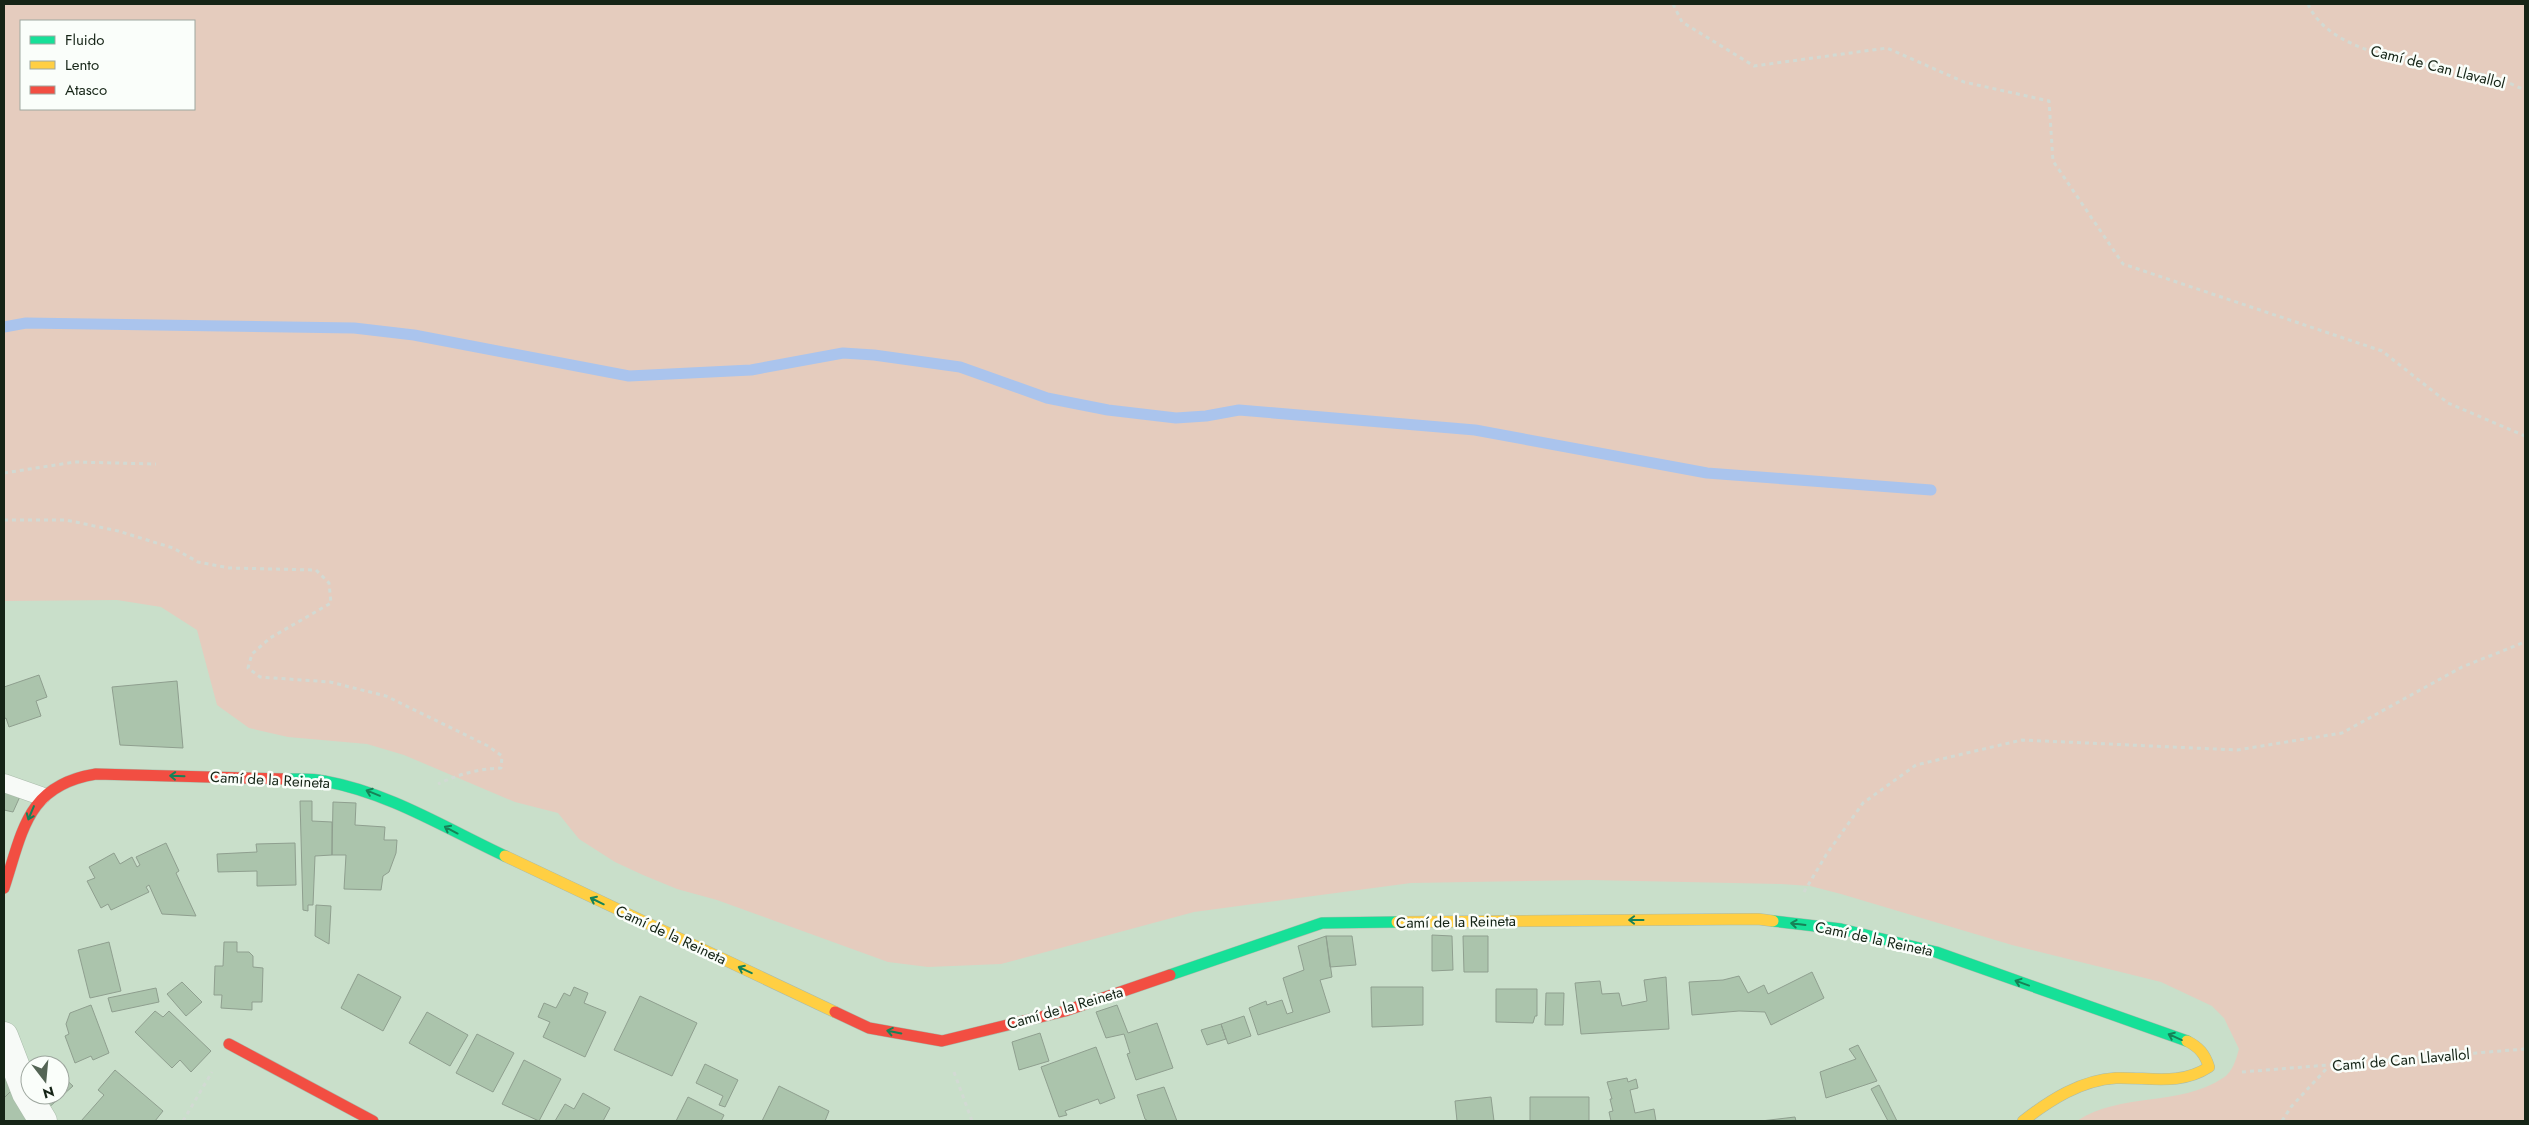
<svg xmlns="http://www.w3.org/2000/svg" width="2529" height="1125" font-family="Jost,sans-serif">
	<style>
		.green { fill: #e5ccbe; fill-rule: evenodd }
		.lines { fill: none; stroke-linecap: round; stroke-linejoin: round }
		.stream { stroke: #aac4ed; stroke-width: 11 }
		.building { fill: #abc4ac; stroke: #8f9f8f }
		.lane-casing { stroke: #aabbab; stroke-width: 19 }
		.street-casing { stroke: #aabbab; stroke-width: 29 }
		.fast-casing { stroke: #aabbab; stroke-width: 12 }
		.slow-casing { stroke: #aabbab; stroke-width: 12 }
		.jam-casing { stroke: #aabbab; stroke-width: 12 }
		.path { stroke: #d2dad3; stroke-width: 3; stroke-dasharray: 4 4; stroke-linecap: butt }
		.lane { stroke: #f7faf7; stroke-width: 18 }
		.street { stroke: #f7faf7; stroke-width: 28 }
		.fast { stroke: #16e098; stroke-width: 11 }
		.slow { stroke: #ffcf43; stroke-width: 11 }
		.jam { stroke: #f24e42; stroke-width: 11 }
		.oneway { stroke: #168257 }
		.labels { text-anchor: middle; dominant-baseline: central; stroke-width: 5; stroke-linejoin: round; paint-order: stroke }
		.street-label { font-size: 15px; fill: #152416; stroke: #fafefa }
	</style>
	<rect width="100%" height="100%" fill="#c9dfca"/>
	<!-- green -->
	<path class="green" d="M4,4H2525V1121H2077C2120,1092 2179,1107 2223,1078C2233,1072 2236,1059 2239,1049L2224,1018L2212,1006L2161,982L2012,945L1841,894L1810,886L1781,884L1590,880L1411,883L1194,912L1001,964L928,967L888,962L717,900L677,889L643,875L615,862L579,839L558,813L515,802L404,755L367,744L288,737L249,728L217,705L197,630L161,607L117,600L4,601ZM21,21H194V109H21Z"/>
	<g class="lines">
		<!-- stream -->
		<path class="stream" d="M4,327L26,323L354,328L414,335L629,376L751,370L843,353L874,355L960,367L1047,398L1108,410L1176,418L1206,416L1239,410L1475,430L1707,473L1931,490"/>
	</g>
	<!-- building -->
	<path class="building" d="M39,675L47,697L36,701L41,716L9,727L6,718L4,719V687Z
		M177,681L183,748L120,745L112,687Z
		M4,787L22,792L13,812L4,810Z
		M300,801H312V821L332,822V855L315,856L313,905H308V911L303,910Z
		M333,802L356,803L355,825L385,827L384,840H397L396,853L389,872L383,876L381,890L344,889L346,855H332Z
		M166,843L179,871L176,873L196,916L162,914L149,885L146,887L149,892L111,910L108,904L101,908L87,881L95,878L89,867L114,853L120,864L132,857L137,867L140,865L136,857Z
		M295,843L296,885L257,886V871L218,872L217,854L257,852L256,844Z
		M316,905L331,906L329,944L315,936Z
		M1432,935L1452,936L1453,970L1432,971Z
		M1326,936L1332,977L1320,980L1330,1012L1258,1035L1249,1008L1266,1001L1267,1005L1282,1000L1287,1014L1293,1012L1283,978L1304,970L1298,946Z
		M1326,936H1352L1356,965L1330,967Z
		M1463,936H1488V972H1464Z
		M109,942L121,991L90,998L78,950Z
		M224,942H237V952H249L253,956V967L263,968L262,1002H252V1010L221,1008L222,995H214L215,966H223Z
		M1812,972L1824,998L1771,1025L1765,1012L1739,1011L1692,1015L1689,982L1723,980L1739,976L1748,993L1764,985L1768,994Z
		M358,974L401,997L383,1031L341,1008Z
		M1666,977L1669,1029L1581,1034L1575,983L1600,981L1602,994L1619,993L1622,1006L1647,1001L1644,980Z
		M182,982L202,1002L186,1016L167,994Z
		M574,987L588,993L584,1003L606,1012L585,1057L543,1037L550,1022L538,1017L544,1003L556,1008L564,993L570,996Z
		M1371,987H1423V1025L1372,1027Z
		M156,988L159,1002L112,1012L108,998Z
		M1496,989H1537V1016H1535L1533,1023L1496,1022Z
		M1546,993H1564L1563,1025H1545Z
		M640,996L697,1023L672,1076L614,1050Z
		M91,1005L109,1053L93,1060L91,1056L75,1063L65,1036L69,1034L66,1024L70,1013Z
		M1117,1005L1128,1033L1157,1023L1173,1068L1136,1080L1127,1054L1130,1053L1124,1034L1106,1038L1096,1012Z
		M155,1011L163,1017L169,1011L211,1051L191,1072L180,1060L172,1068L135,1032Z
		M427,1012L468,1035L450,1066L409,1043Z
		M1244,1016L1251,1036L1228,1044L1221,1024Z
		M1221,1024L1226,1039L1207,1045L1201,1030Z
		M1040,1033L1049,1061L1019,1070L1012,1042Z
		M477,1034L514,1053L493,1092L456,1073Z
		M1858,1045L1877,1081L1826,1098L1820,1072L1856,1059L1849,1049Z
		M1096,1047L1115,1098L1100,1104L1098,1099L1065,1111L1067,1115L1059,1117L1041,1067Z
		M524,1060L561,1079L539,1121L502,1104Z
		M705,1064L738,1080L725,1107L719,1105L723,1096L696,1083Z
		M115,1070L163,1111L155,1121H81L104,1095L98,1090Z
		M4,1072L12,1090L4,1098Z
		M60,1074L73,1086L46,1110L36,1095H60Z
		M1627,1078L1628,1082L1636,1079L1638,1088L1630,1090L1635,1113L1654,1109L1656,1121H1611L1609,1112L1613,1111L1610,1099H1612L1607,1082Z
		M1879,1085L1897,1121H1888L1871,1089Z
		M779,1086L829,1111L825,1121H762Z
		M1164,1087L1177,1121H1148L1145,1119L1137,1095Z
		M12,1090L30,1121H4V1098Z
		M583,1093L610,1108L603,1121H555L565,1104L574,1109Z
		M688,1097L724,1115L721,1121H676Z
		M1491,1097L1494,1121H1457L1455,1101Z
		M1530,1097H1589V1121H1530Z
		M1795,1117L1796,1121H1761Z"/>
	<g class="lines">
		<!-- lane casing -->
		<g class="lane-casing">
			<path id="lane" d="M4,783L41,796"/>
		</g>
		<!-- street casing -->
		<g class="street-casing">
			<path id="street" d="M4,1036L26,1093L43,1121"/>
		</g>
		<!-- fast casing -->
		<g class="fast-casing">
			<path id="fast" d="M286,779C298,779 312,778 324,781C390,793 445,828 505,856
				M1773,921L1841,929L1936,952L2187,1041
				M1170,975L1322,923L1397,922"/>
		</g>
		<!-- slow casing -->
		<g class="slow-casing">
			<path id="slow" d="M505,856L835,1012
				M1397,922L1758,919L1773,921
				M2023,1121C2050,1100 2081,1080 2116,1078C2149,1077 2180,1086 2209,1067C2205,1054 2199,1047 2187,1041"/>
		</g>
		<!-- jam casing -->
		<g class="jam-casing">
			<path id="jam" d="M4,888C23,830 27,785 96,774L286,779
				M835,1012L869,1028L942,1041L1065,1011L1170,975
				M229,1044L373,1121"/>
		</g>
		<!-- path -->
		<path class="path" d="M1673,4L1682,22L1754,66L1887,48L1964,82L2049,101L2053,161L2123,264L2382,351L2448,403L2525,436
			M2308,4C2333,61 2440,63 2493,77C2504,80 2515,86 2525,90
			M4,473L75,462L156,464
			M4,520H66L118,531L173,548L198,562L229,568L316,570L329,583L331,603L270,638L252,654L248,668L260,677L330,682L386,696L488,746L502,756L501,768C478,769 459,774 438,784
			M1804,892L1826,855L1863,803L1916,765L2022,740L2237,750L2342,733L2462,667L2525,642
			M954,1072L972,1121
			M2242,1072L2525,1049
			M183,1121L212,1072
			M2282,1121L2291,1107L2328,1067"/>
		<!-- lane -->
		<use href="#lane" class="lane"/>
		<!-- street -->
		<use href="#street" class="street"/>
		<!-- fast -->
		<use href="#fast" class="fast"/>
		<!-- slow -->
		<use href="#slow" class="slow"/>
		<!-- jam -->
		<use href="#jam" class="jam"/>
	</g>
	<!-- one-way arrows -->
	<defs><path id="oneway-shaft" d="M-6 0H5M1.5-3L5.5 0L1.5 3" fill="none" stroke-width="1.6" stroke-linecap="round" stroke-linejoin="round" transform="scale(1.25)"/></defs>
	<g class="oneway">
		<use href="#oneway-shaft" transform="translate(177 776) rotate(-178)"/>
		<use href="#oneway-shaft" transform="translate(373 793) rotate(-158)"/>
		<use href="#oneway-shaft" transform="translate(31 813) rotate(113)"/>
		<use href="#oneway-shaft" transform="translate(451 830) rotate(-152)"/>
		<use href="#oneway-shaft" transform="translate(597 901) rotate(-154)"/>
		<use href="#oneway-shaft" transform="translate(1636 920) rotate(180)"/>
		<use href="#oneway-shaft" transform="translate(1798 924) rotate(-173)"/>
		<use href="#oneway-shaft" transform="translate(745 970) rotate(-155)"/>
		<use href="#oneway-shaft" transform="translate(2022 983) rotate(-160)"/>
		<use href="#oneway-shaft" transform="translate(894 1032) rotate(-169)"/>
		<use href="#oneway-shaft" transform="translate(2175 1037) rotate(-156)"/>
	</g>
	<g class="labels">
		<!-- street labels -->
		<g class="street-label">
			<text transform="translate(2438 67) rotate(14)">Camí de Can Llavallol</text>
			<text transform="translate(270 780) rotate(3)">Camí de la Reineta</text>
			<text transform="translate(1456 922) rotate(-1)">Camí de la Reineta</text>
			<text transform="translate(671 935) rotate(25)">Camí de la Reineta</text>
			<text transform="translate(1874 939) rotate(12)">Camí de la Reineta</text>
			<text transform="translate(1065 1008) rotate(-16)">Camí de la Reineta</text>
			<text transform="translate(2401 1060) rotate(-5)">Camí de Can Llavallol</text>
		</g>
	</g>
	<!-- border -->
	<rect width="2529" height="1125" fill="none" stroke="#152416" stroke-width="10"/>
	<!-- legend -->
	<rect x="20" y="20" width="175" height="90" fill="#fafefa" stroke="#9ea79f"/>
	<rect x="30" y="36" width="25" height="8" fill="#16e098" stroke="#9ea79f"/>
	<text x="65" y="45" font-size="15" fill="#152416">Fluido</text>
	<rect x="30" y="61" width="25" height="8" fill="#ffcf43" stroke="#9ea79f"/>
	<text x="65" y="70" font-size="15" fill="#152416">Lento</text>
	<rect x="30" y="86" width="25" height="8" fill="#f24e42" stroke="#9ea79f"/>
	<text x="65" y="95" font-size="15" fill="#152416">Atasco</text>
	<!-- north arrow -->
	<g transform="translate(45 1080) rotate(164)"><circle r="24" fill="#fafefa" stroke="#9ea79f"/>
	<path d="M0-4L9 19L0 12L-9 19Z" fill="#546555"/>
	<text y="-8" font-size="14" font-weight="bold" text-anchor="middle" fill="#152416">N</text>
	</g>
</svg>
